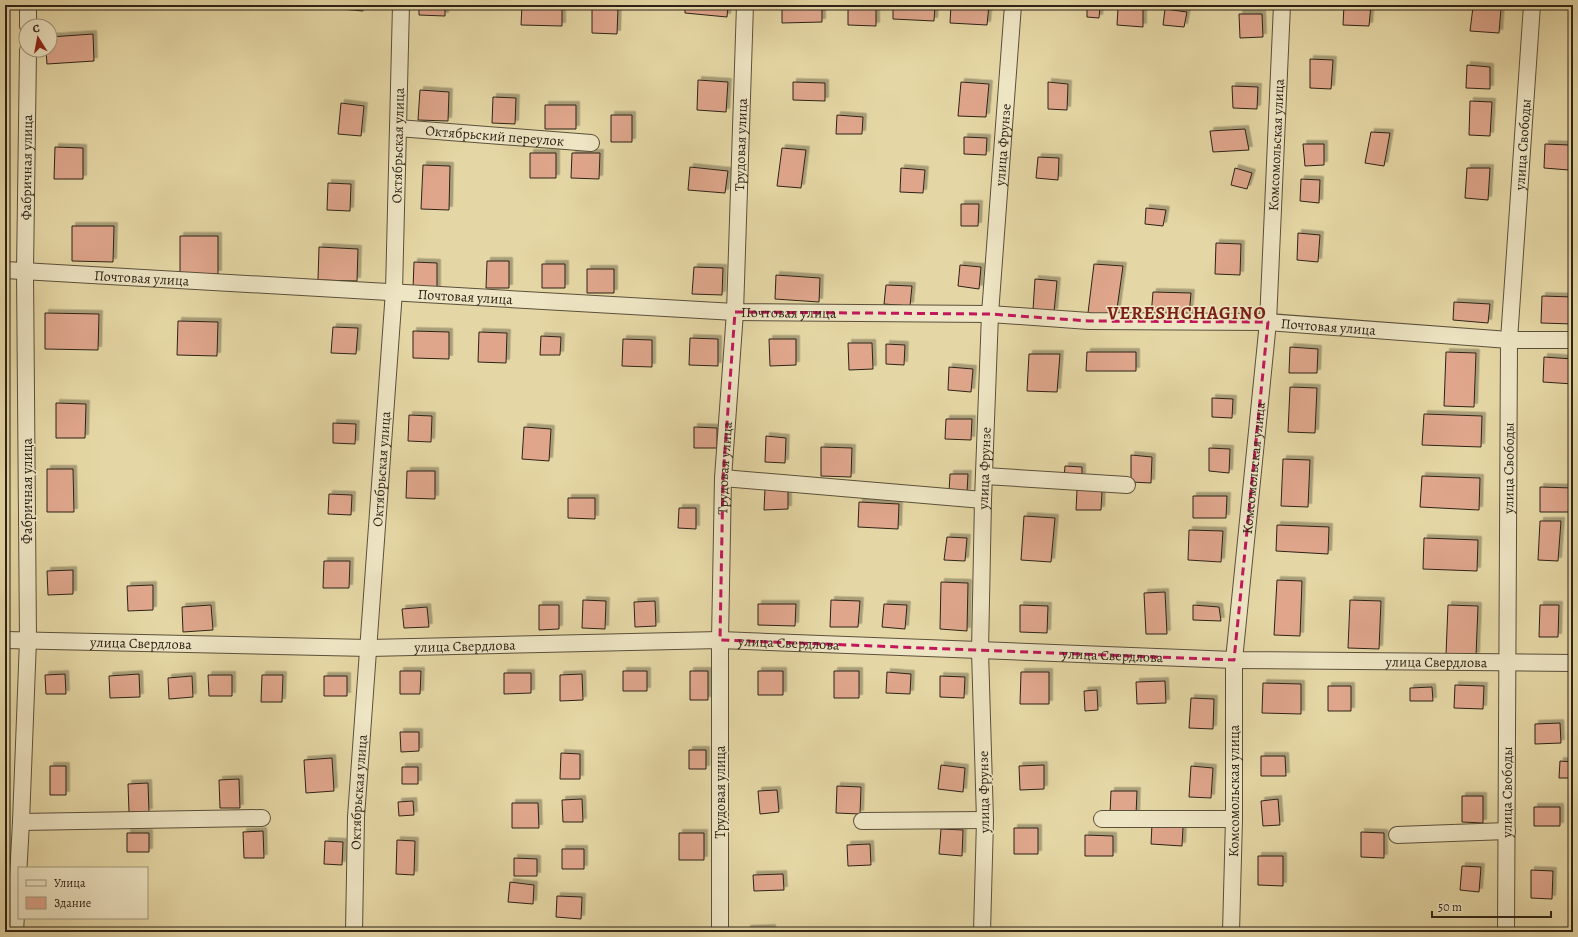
<svg xmlns="http://www.w3.org/2000/svg" width="1578" height="937" font-family="Alegreya,serif">
	<style>
		.building { fill: #dfa68c; stroke: #2d2316; filter: url(#shadow) }
		.lines { fill: none; stroke-linecap: round; stroke-linejoin: round }
		.minor-casing { stroke: #5b503a; stroke-width: 18 }
		.minor { stroke: #eee5c4; stroke-width: 16 }
		.marked { fill: none; stroke: #c2185b; stroke-width: 3; stroke-dasharray: 8 5; stroke-linejoin: round }
		.labels { text-anchor: middle; dominant-baseline: central; stroke-width: 3; stroke-linejoin: round; paint-order: stroke }
		.street-label { font-size: 14px; fill: #2d2316; stroke: #eee5c4 }
		.district-label { font-size: 18px; font-weight: bold; letter-spacing: 1px; fill: #7a1f14; stroke: #eee5c4 }
	</style>
	<defs>
		<filter id="shadow"><feDropShadow dx="3.5" dy="-3.5" stdDeviation="0" flood-color="#0004"/></filter>
	</defs>
	<rect width="100%" height="100%" fill="#e5d7a5"/>
	<filter id="stains"><feTurbulence type="fractalNoise" baseFrequency=".005" numOctaves="4"/><feColorMatrix values="0 0 0 0 .2 0 0 0 0 .09 0 0 0 0 .02 0 0 0 .5 -.17"/></filter>
	<radialGradient id="worn" r=".72"><stop offset=".6" stop-color="#630" stop-opacity="0"/><stop offset="1" stop-color="#630" stop-opacity=".3"/></radialGradient>
	<!-- building -->
	<path class="building" d="M342,5H364L363,11L341,9Z
		M419,5H445V16L419,15Z
		M522,5H562V26L521,25Z
		M685,5H728L727,17L685,13Z
		M782,5H822V22L782,23Z
		M848,5H876V26L848,25Z
		M893,5H935L934,21L893,19Z
		M951,5H989L987,25L950,23Z
		M1344,5H1371L1369,26L1343,25Z
		M1087,6L1100,7L1099,18L1087,17Z
		M592,7L618,8L617,34L592,33Z
		M1473,7L1501,8L1499,33L1470,31Z
		M1118,8L1143,9V27L1117,25Z
		M1165,9L1187,12L1184,27L1163,25Z
		M1239,14H1262L1263,37L1240,38Z
		M93,34L94,61L47,64L46,50H50V37Z
		M1310,59L1333,60L1331,89L1310,88Z
		M1467,65L1490,67V89L1466,88Z
		M698,80L728,82L726,112L697,110Z
		M793,82L825,83V101L793,100Z
		M961,82L989,84L986,117L958,116Z
		M1048,82L1068,84L1067,110L1048,109Z
		M1232,86L1258,87L1257,109L1233,108Z
		M420,90L449,92L448,121L418,120Z
		M493,97L516,98L515,124L492,123Z
		M1470,101L1492,102L1490,136L1469,135Z
		M341,103L364,106L361,136L338,134Z
		M545,105H576V129H545Z
		M611,115H632V142H611Z
		M837,115L863,117L862,134H836Z
		M1245,129L1249,150L1213,152L1210,131Z
		M1371,132L1390,133L1384,166L1365,163Z
		M964,137L987,138L986,155L964,154Z
		M1303,144H1324V165L1305,166Z
		M1545,144L1570,145L1569,170L1544,168Z
		M55,147L83,148V179H54Z
		M782,148L806,150L801,188L777,186Z
		M530,153H556V178H530Z
		M572,153H600L599,179L571,178Z
		M1038,157L1059,158L1058,180L1036,178Z
		M423,165L450,166L449,210L421,209Z
		M690,167L728,171L725,193L688,190Z
		M901,168L925,170L923,193L900,192Z
		M1235,168L1252,173L1247,189L1231,185Z
		M1467,168H1490L1488,200L1465,198Z
		M1301,179L1320,180L1319,203L1300,201Z
		M328,183L351,184L350,211L327,210Z
		M961,204H979L978,226H961Z
		M1146,208L1166,210L1163,226L1145,224Z
		M72,226H114L113,262L72,261Z
		M1298,233L1320,235L1318,262L1297,260Z
		M180,236H218V274H180Z
		M1216,243L1241,244L1240,275L1215,274Z
		M319,247L358,249L357,281L318,280Z
		M487,261H509V288H486Z
		M414,262L437,263V290L413,289Z
		M542,264H565V288H542Z
		M1094,264L1123,266L1116,316L1088,313Z
		M960,265L981,267L979,289L958,286Z
		M694,267L723,268L722,295L692,294Z
		M587,269H614V293H587Z
		M776,275L820,278L819,302L775,299Z
		M1035,279L1057,281L1054,312L1033,310Z
		M886,285L912,286L910,306L884,304Z
		M1153,292L1191,293L1189,316H1151Z
		M1542,296L1573,297V324L1541,323Z
		M1454,302L1490,304L1488,323L1453,320Z
		M45,313L99,314L98,350L45,349Z
		M178,321L218,322L217,356L177,355Z
		M333,327L358,328L356,354L331,353Z
		M413,331L449,332V359L413,358Z
		M479,332L507,333L506,363L478,362Z
		M541,336L561,337L560,355H540Z
		M690,338L718,339V366L689,365Z
		M623,339L652,340V367L622,366Z
		M769,339H796V365L770,366Z
		M848,343H872L873,369L849,370Z
		M886,344L905,345L904,365L886,364Z
		M1290,347L1318,349L1317,373H1289Z
		M1087,352H1136V371H1086Z
		M1446,352L1476,353L1474,407L1444,406Z
		M1029,354H1060L1057,392L1027,391Z
		M1544,357L1573,359V384L1543,382Z
		M949,367L973,369L971,392L948,390Z
		M1290,387L1317,388L1315,433L1288,432Z
		M1212,398L1233,399L1232,418L1212,417Z
		M56,403L86,404L85,438H56Z
		M1424,414L1482,416L1481,447L1422,445Z
		M409,415L432,416L431,442L408,441Z
		M946,419H972L971,440L945,439Z
		M333,423L356,424L355,444L333,443Z
		M524,427L551,429L549,461L522,459Z
		M694,427L717,428V448H694Z
		M766,436L786,438L785,463L765,462Z
		M821,447L852,448L851,477L821,476Z
		M1209,448L1230,449L1229,473L1209,471Z
		M1131,455L1152,457L1151,483L1131,482Z
		M1283,459L1310,460L1308,507L1281,506Z
		M1065,466L1082,467V479H1064Z
		M47,469H73L74,512H47Z
		M407,471H435V499L406,498Z
		M950,474H968L967,493L949,492Z
		M1422,476L1480,478L1479,510L1420,507Z
		M1540,487L1573,488V512H1540Z
		M765,489H788V509L764,510Z
		M1077,490L1102,491L1101,510H1076Z
		M329,494L352,495L351,515L328,514Z
		M1193,496H1227L1226,518H1193Z
		M568,498H595V519L568,518Z
		M859,502L899,504L898,529L858,527Z
		M679,508H696V529L678,528Z
		M1024,516L1055,518L1051,562L1021,560Z
		M1540,521H1561L1558,561L1538,560Z
		M1277,525L1329,527L1328,554L1276,551Z
		M1189,530L1223,531L1221,562L1188,560Z
		M947,537L967,538L965,561L944,560Z
		M1424,538L1478,540L1477,571L1423,569Z
		M324,561H350L349,588H323Z
		M73,570V594L48,595L47,571Z
		M1277,580L1302,581L1300,636L1274,635Z
		M941,582L968,583L967,631L940,629Z
		M153,585V610L128,611L127,586Z
		M1165,592L1167,634H1146L1144,593Z
		M583,600L606,601L605,629L582,628Z
		M831,600L860,601L858,627H830Z
		M1350,600L1381,601L1379,649L1348,648Z
		M655,601L656,626L635,627L634,602Z
		M758,604H796L795,626L758,625Z
		M884,604L907,605L905,629L882,627Z
		M211,605L213,630L183,632L182,607Z
		M539,605H559V629L539,630Z
		M1020,605L1048,606L1047,633L1020,632Z
		M1193,605L1219,607L1221,621L1193,620Z
		M1448,605L1478,606L1476,656L1446,655Z
		M1540,605H1559L1558,637H1539Z
		M427,607L429,627L404,628L402,609Z
		M400,671H421L420,694H400Z
		M623,671H647V691H623Z
		M690,671H708V700H690Z
		M758,671H783V695H758Z
		M834,671H859V698H834Z
		M887,672L911,674L910,694L886,693Z
		M1021,672H1049V704H1020Z
		M504,673H531V693L504,694Z
		M65,674L66,694H46L45,675Z
		M139,674L140,697L110,698L109,676Z
		M582,674L583,700L560,701V675Z
		M208,675H232V696H209Z
		M262,675H283L282,702H261Z
		M192,676L193,697L169,699L168,678Z
		M324,676H347V696H324Z
		M940,676L965,677L964,698L940,697Z
		M1165,681L1166,703L1137,704L1136,682Z
		M1263,683L1301,684V714L1262,713Z
		M1455,685L1484,686L1483,709L1454,708Z
		M1328,686H1351V711H1328Z
		M1432,687L1433,701H1410V688Z
		M1097,690L1098,710L1085,711L1084,691Z
		M1191,698L1214,699L1213,729L1189,728Z
		M1560,723L1561,743L1535,744V724Z
		M400,732H419V751L401,752Z
		M689,750H706V769H689Z
		M561,753L580,754V779H560Z
		M1261,756H1285L1286,776H1261Z
		M332,758L334,791L306,793L304,760Z
		M1560,761L1573,762V778H1559Z
		M941,765L965,768L963,792L938,789Z
		M1044,765V789L1020,790L1019,766Z
		M50,766H66V795H50Z
		M1191,766L1213,768L1211,798L1189,797Z
		M402,767H418V784H402Z
		M239,779L240,808H220L219,780Z
		M148,783L149,812H129L128,784Z
		M837,786L861,787L860,814L836,813Z
		M777,790L779,812L760,814L758,791Z
		M1111,791H1137L1136,815L1110,814Z
		M1462,796H1483V823L1462,822Z
		M582,799L583,822H563L562,800Z
		M1278,799L1280,825L1263,826L1261,801Z
		M413,801L414,815L399,816L398,802Z
		M512,803H538L539,828H512Z
		M1534,807H1560V826H1534Z
		M1152,824L1183,827L1182,846L1151,844Z
		M1014,828H1038V854H1014Z
		M941,829L963,830L962,856L939,854Z
		M263,831L264,858H244L243,832Z
		M1361,832L1384,833V858L1361,857Z
		M127,833H149V852H127Z
		M679,833H704V860H679Z
		M1085,835L1113,836V856H1085Z
		M397,840L415,841L414,875L396,874Z
		M325,841L343,842L342,865L324,864Z
		M870,844L871,865L848,866L847,845Z
		M562,849H584V869H562Z
		M1258,856H1283V886L1258,885Z
		M514,858L537,859V876H514Z
		M1462,866L1481,867L1479,892L1460,890Z
		M1531,870L1553,871L1552,899L1531,898Z
		M783,874L784,890L754,891L753,875Z
		M510,882L534,885L533,904L508,902Z
		M557,896L582,897L581,919L556,917Z
		M772,928V932H747V929Z"/>
	<g class="lines">
		<!-- minor casing -->
		<g class="minor-casing">
			<g id="minor">
				<path d="M28,26V5"/>
				<path id="s1" d="M398,128L591,143"/>
				<path id="s2" d="M5,270L735,312L990,314L1089,321L1268,322L1509,340H1573"/>
				<path d="M985,476L1127,485"/>
				<path d="M723,478L983,500"/>
				<path id="s3" d="M5,640L369,648L720,640L1234,660L1573,663"/>
				<path d="M1102,819H1234"/>
				<path d="M862,821L985,820"/>
				<path d="M21,822L262,818"/>
				<path d="M1397,835L1507,831"/>
				<path id="s4" d="M15,932L21,822L28,640L25,271L28,50"/>
				<path id="s5" d="M354,932L356,817L394,291L401,5"/>
				<path id="s6" d="M720,932V640L723,478L735,312L745,5"/>
				<path id="s7" d="M982,932L985,820L980,651L983,500L990,314L1013,5"/>
				<path id="s8" d="M1231,932L1234,819V660L1268,322L1282,5"/>
				<path id="s9" d="M1506,932L1509,340L1532,5"/>
			</g>
		</g>
		<!-- minor -->
		<use href="#minor" class="minor"/>
	</g>
	<!-- marked area -->
	<path class="marked" d="M735,312L990,314L1089,321L1268,322L1234,660L720,640L723,478Z"/>
	<g class="labels">
		<!-- street labels -->
		<g class="street-label">
			<text stroke="none"><textPath href="#s1" startOffset="97">Октябрьский переулок</textPath></text>
			<text stroke="none"><textPath href="#s5" startOffset="788">Октябрьская улица</textPath></text>
			<text stroke="none"><textPath href="#s6" startOffset="788">Трудовая улица</textPath></text>
			<text stroke="none"><textPath href="#s7" startOffset="788">улица Фрунзе</textPath></text>
			<text stroke="none"><textPath href="#s8" startOffset="789">Комсомольская улица</textPath></text>
			<text stroke="none"><textPath href="#s9" startOffset="788">улица Свободы</textPath></text>
			<text stroke="none"><textPath href="#s4" startOffset="765">Фабричная улица</textPath></text>
			<text stroke="none"><textPath href="#s2" startOffset="137">Почтовая улица</textPath></text>
			<text stroke="none"><textPath href="#s2" startOffset="461">Почтовая улица</textPath></text>
			<text stroke="none"><textPath href="#s2" startOffset="785">Почтовая улица</textPath></text>
			<text stroke="none"><textPath href="#s2" startOffset="1325">Почтовая улица</textPath></text>
			<text stroke="none"><textPath href="#s6" startOffset="464">Трудовая улица</textPath></text>
			<text stroke="none"><textPath href="#s7" startOffset="464">улица Фрунзе</textPath></text>
			<text stroke="none"><textPath href="#s8" startOffset="465">Комсомольская улица</textPath></text>
			<text stroke="none"><textPath href="#s9" startOffset="464">улица Свободы</textPath></text>
			<text stroke="none"><textPath href="#s5" startOffset="464">Октябрьская улица</textPath></text>
			<text transform="translate(27 491) rotate(-90)">Фабричная улица</text>
			<text stroke="none"><textPath href="#s3" startOffset="136">улица Свердлова</textPath></text>
			<text stroke="none"><textPath href="#s3" startOffset="784">улица Свердлова</textPath></text>
			<text stroke="none"><textPath href="#s3" startOffset="460">улица Свердлова</textPath></text>
			<text stroke="none"><textPath href="#s3" startOffset="1108">улица Свердлова</textPath></text>
			<text stroke="none"><textPath href="#s3" startOffset="1432">улица Свердлова</textPath></text>
			<text stroke="none"><textPath href="#s5" startOffset="140">Октябрьская улица</textPath></text>
			<text transform="translate(720 792) rotate(-90)">Трудовая улица</text>
			<text transform="translate(984 792) rotate(-91)">улица Фрунзе</text>
			<text stroke="none"><textPath href="#s8" startOffset="141">Комсомольская улица</textPath></text>
			<text stroke="none"><textPath href="#s9" startOffset="140">улица Свободы</textPath></text>
		</g>
		<!-- district labels -->
		<g class="district-label">
			<text x="1187" y="313">VERESHCHAGINO</text>
		</g>
	</g>
	<!-- margin -->
	<rect width="1578" height="937" fill="none" stroke="#e5d7a5" stroke-width="20"/>
	<rect x="6" y="6" width="1566" height="925" fill="none" stroke="#2d2316" stroke-width="2"/>
	<rect x="10" y="10" width="1558" height="917" fill="none" stroke="#2d2316"/>
	<!-- legend -->
	<rect x="18" y="867" width="130" height="52" fill="#eee5c4" stroke="#a1977e"/>
	<rect x="26" y="880" width="20" height="6" fill="#eee5c4" stroke="#a1977e"/>
	<text x="54" y="887" font-size="12" fill="#2d2316">Улица</text>
	<rect x="26" y="897" width="20" height="12" fill="#dfa68c" stroke="#a1977e"/>
	<text x="54" y="907" font-size="12" fill="#2d2316">Здание</text>
	<!-- north arrow -->
	<g transform="translate(38 38) rotate(349)"><circle r="19" fill="#eee5c4" stroke="#a1977e"/>
	<path d="M0-3L7 15L0 10L-7 15Z" fill="#8f2418"/>
	<text y="-6" font-size="11" font-weight="bold" text-anchor="middle" fill="#2d2316">С</text>
	</g>
	<!-- scale -->
	<path d="M1432 911v6h119v-6" fill="none" stroke="#2d2316" stroke-width="2"/>
	<text x="1438" y="911" font-size="12" fill="#2d2316" stroke="#eee5c4" stroke-width="3" paint-order="stroke">50 m</text>
	<rect width="100%" height="100%" filter="url(#stains)"/>
	<rect width="100%" height="100%" fill="url(#worn)"/>
</svg>
